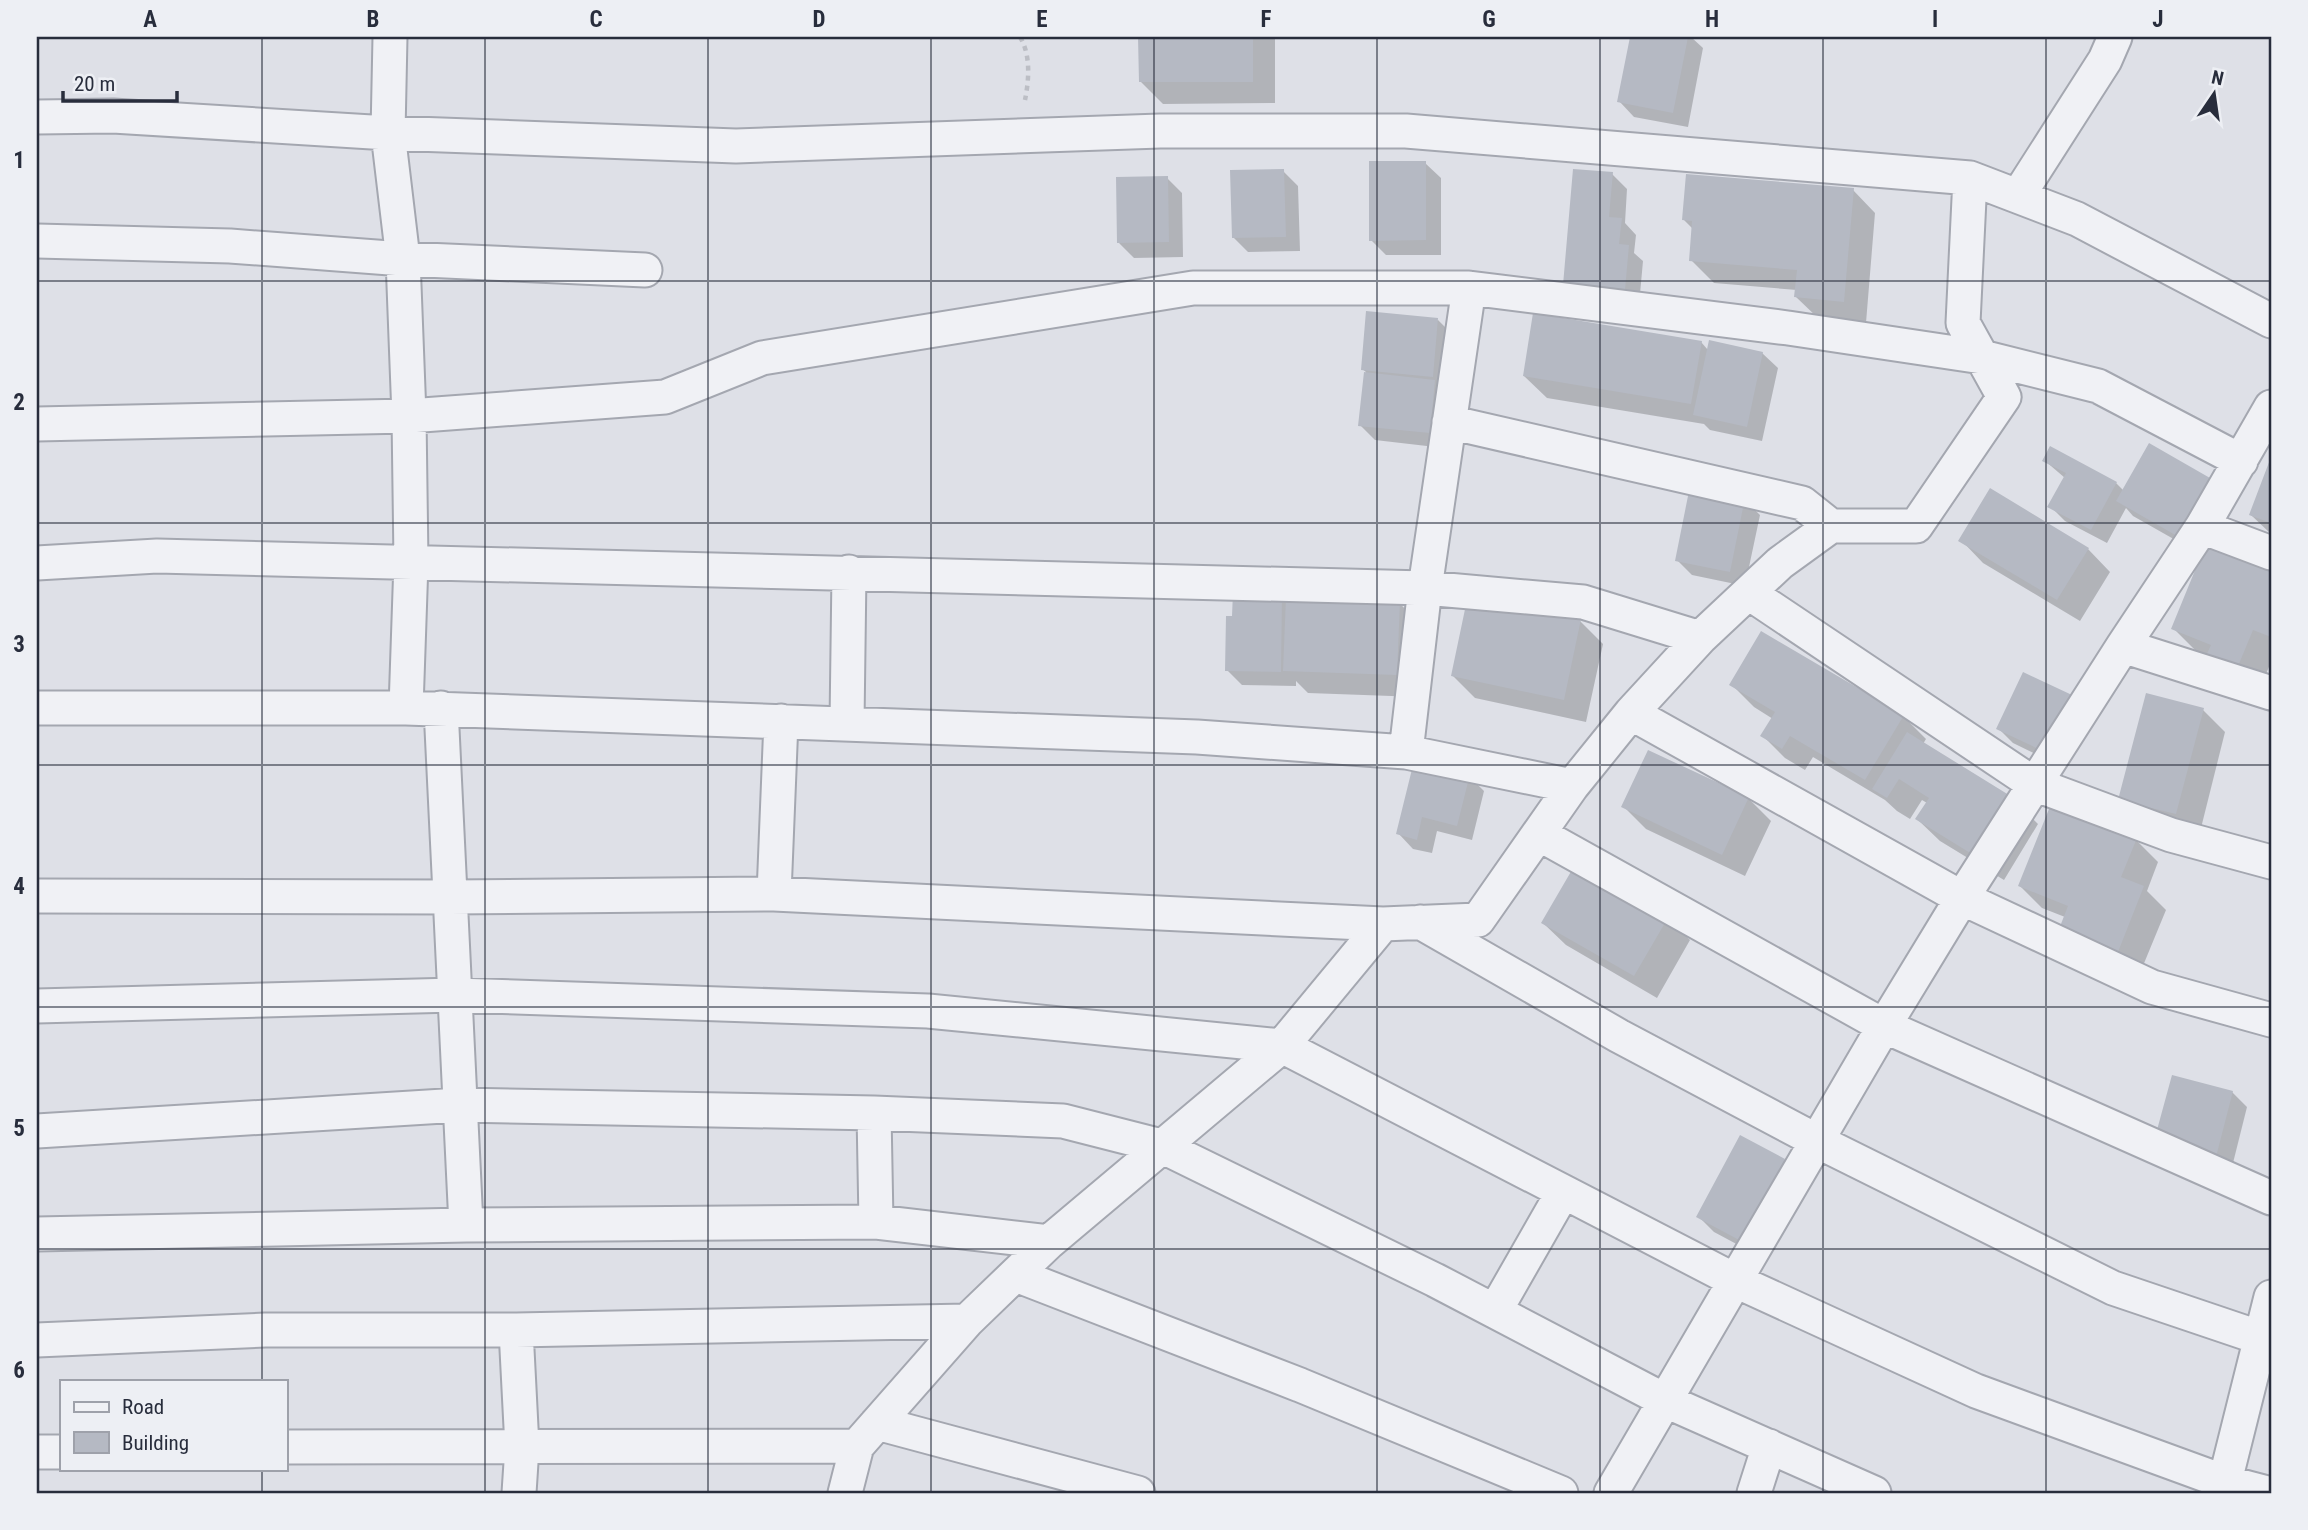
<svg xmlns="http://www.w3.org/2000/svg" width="2308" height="1530" font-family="'Roboto Condensed',sans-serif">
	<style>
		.shadow { fill: #0003 }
		.building { fill: #b5b9c3 }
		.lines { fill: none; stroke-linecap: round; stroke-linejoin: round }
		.minor-casing { stroke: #a4a7b0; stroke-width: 37 }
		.path { stroke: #bcbec5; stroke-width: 4.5; stroke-dasharray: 5 5; stroke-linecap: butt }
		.minor { stroke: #f0f1f5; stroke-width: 33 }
		.grid { fill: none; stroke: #282d3c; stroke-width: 2; stroke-opacity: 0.55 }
		.neatline { fill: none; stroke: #282d3c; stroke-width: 2.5 }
		.grid-label { font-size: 23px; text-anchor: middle; font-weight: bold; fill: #282d3c }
	</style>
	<rect width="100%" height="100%" fill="#dee0e7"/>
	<!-- shadow -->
	<path class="shadow" d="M1140,37H1275V103L1163,104L1141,82Z
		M1632,37H1691L1703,48L1688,127L1634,117L1619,101Z
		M1425,163L1441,178V255H1386L1371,240Z
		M1283,171L1298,186L1300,251L1248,252L1233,237Z
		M1612,174L1627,189L1625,223L1636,235L1634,253L1643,261L1639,305L1580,300Z
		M1167,178L1182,193L1183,257L1134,258L1119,243Z
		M1853,190L1875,213L1866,323L1819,319L1796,297L1797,290L1714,283L1691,260L1693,229L1684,220Z
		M1438,320L1453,335L1444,448L1375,440L1360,425L1366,372L1362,369Z
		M1701,342L1708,350L1762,353L1778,368L1762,441L1710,430L1704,424L1547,398L1524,376Z
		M2150,445L2209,480L2224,495L2193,550L2133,516L2126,508L2107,543L2065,521L2050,506L2065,478L2044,460L2116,483L2124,491Z
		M2271,461V534L2251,515Z
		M1745,500L1760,515L1745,586L1692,575L1677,560Z
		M1961,540L2088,549L2110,572L2080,621L1983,563Z
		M2208,543L2271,570V662L2258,693L2208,656L2196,651L2173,628Z
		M1285,598L1399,603L1422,625L1419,697L1308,693L1296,681V686L1242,685L1227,670L1228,618Z
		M1580,621L1603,644L1586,722L1475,698L1453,676Z
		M2024,674L2060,766L2013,743L1998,728Z
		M1731,684L1903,716L1926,739L1923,744L2016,802L2038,824L2004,880L1940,841L1917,819L1927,803L1922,800L1910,819L1897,811L1885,800L1813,757L1805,770L1785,758L1763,736L1773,719L1754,707Z
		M2203,710L2225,732L2199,836L2120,799Z
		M1649,752L1748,798L1771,821L1745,876L1646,829L1623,806Z
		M1469,776L1484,791L1472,840L1437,831L1432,853L1413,849L1398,833Z
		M2136,840L2158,862L2147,891L2166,910L2140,973L2065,917L2042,908L2020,886Z
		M1668,918L1690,940L1657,998L1566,945L1543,923Z
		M2232,1092L2247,1107L2231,1171L2171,1156Z
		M1784,1160L1799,1175L1757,1255L1714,1232L1699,1217Z"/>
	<!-- building -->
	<path class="building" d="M1138,37H1253V82H1139Z
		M1630,37H1688L1673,113L1617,102Z
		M1369,161H1426V240L1369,241Z
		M1284,169L1286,237L1232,238L1230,170Z
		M1573,169L1613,172L1609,217L1622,218L1619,244L1629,245L1625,290L1563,285Z
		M1686,174L1854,188L1844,302L1794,297L1797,270L1689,261L1692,221L1682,220Z
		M1168,176L1169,242L1117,243L1116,177Z
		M1366,311L1438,318L1433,377L1361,370Z
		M1533,313L1702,341L1691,404L1523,376Z
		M1709,340L1763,352L1747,427L1693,415Z
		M1364,372L1435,380L1430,433L1358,426Z
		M2149,443L2210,478L2177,536L2116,501Z
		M2050,446L2117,482L2091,530L2047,507L2066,473L2042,461Z
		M2271,457V523L2249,515Z
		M1690,486L1745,498L1730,572L1675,561Z
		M1990,488L2089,548L2057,600L1958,541Z
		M2207,541L2271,568V637L2253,630L2236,671L2205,658L2211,645L2171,629Z
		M1233,592L1282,593L1281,672L1225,671L1226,616H1232Z
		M1468,595L1581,619L1564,700L1451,676Z
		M1286,597L1400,601L1397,675L1283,671Z
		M1761,631L1904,715L1865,780L1790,736L1782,749L1760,736L1775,712L1729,685Z
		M2023,672L2072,695L2045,752L1996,729Z
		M2146,693L2204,708L2176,814L2118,800Z
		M1907,732L2017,800L1980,859L1915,819L1929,798L1899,779L1887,798L1872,789Z
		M1648,750L1749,797L1722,855L1621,807Z
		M1414,761L1470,774L1457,826L1422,817L1417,840L1396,834Z
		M2051,804L2137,838L2121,877L2144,886L2118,952L2059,929L2068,906L2018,886Z
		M1576,863L1669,916L1634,976L1541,923Z
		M2172,1075L2233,1091L2216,1157L2154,1141Z
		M1740,1135L1785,1159L1741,1241L1696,1217Z"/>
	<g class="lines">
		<!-- minor casing -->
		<g class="minor-casing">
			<path id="minor" d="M37,117L113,116L388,133L736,146L1160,131H1406L1970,178L2077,219L2271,321
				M2018,196L2105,60L2115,37
				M37,241L230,246L403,259L645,270
				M1469,288L1425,588L1583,602L1700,638
				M1449,422L1802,503L1831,526
				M37,424L409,416L665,397L762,358L1193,288H1469L1788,328L1982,357L2098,386L2241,461
				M2202,527L2271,553
				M37,563L157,556L1425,588L1406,752
				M1749,593L2034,784L2171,835L2271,862
				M2123,646L2271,693
				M37,708H406L411,562L409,416L403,259L388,133L390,37
				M406,708L1197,737L1406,752L1572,786
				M441,708L466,1225L876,1222L1049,1242
				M1631,713L1962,898L2152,987L2271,1020
				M847,723L849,572
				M1539,834L1884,1026L2271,1198
				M774,894L781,721
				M37,896L450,897L774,894L1383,924
				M1420,922L1619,1036L1817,1141L2113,1288L2261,1338
				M37,1006L455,995L928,1011L1282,1046L1736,1281L1976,1391L2225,1482L2267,1493
				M874,1113L1063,1121L1161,1146L1435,1280L1666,1401L1874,1493
				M37,1131L460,1105L874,1113L876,1222
				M37,1234L466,1225
				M1016,1275L1300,1385L1561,1493
				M1495,1311L1563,1192
				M516,1330L522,1447L519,1493
				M37,1340L265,1330H516L967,1321
				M877,1423L1138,1493
				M285,1447L857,1446
				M37,1452H61
				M845,1493L857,1446L967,1321L1049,1242L1282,1046L1383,924L1478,920L1572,786L1631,713L1700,638L1780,563L1831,526H1916L2004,397L1963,323L1970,178
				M1611,1493L1884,1026L1962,898L2123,646L2202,527L2271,407
				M1754,1493L1769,1446
				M2222,1493L2271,1297"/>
		</g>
		<!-- path -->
		<path class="path" d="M1020,37C1031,55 1029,80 1025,100"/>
		<!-- minor -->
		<use href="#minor" class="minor"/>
	</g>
	<!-- grid -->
	<path class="grid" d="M262,37V1381M485,37V1493M708,37V1493M931,37V1493M1154,37V1493M1377,37V1493M1600,37V1493M1823,37V1493M2046,37V1493M37,281H2271M37,523H2271M37,765H2271M37,1007H2271M37,1249H2271M262,1469V1493"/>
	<!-- border -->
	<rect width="2308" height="1530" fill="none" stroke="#edeff4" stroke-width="77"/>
	<!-- legend -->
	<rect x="60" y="1380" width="228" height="91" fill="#edeff4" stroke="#9ea1aa" stroke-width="2"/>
	<rect x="74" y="1402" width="35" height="10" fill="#f0f1f5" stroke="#9ea1aa" stroke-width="2"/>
	<text x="122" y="1414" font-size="21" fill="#282d3c">Road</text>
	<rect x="74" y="1432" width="35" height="21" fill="#b5b9c3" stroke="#9ea1aa" stroke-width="2"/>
	<text x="122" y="1450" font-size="21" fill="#282d3c">Building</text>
	<!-- north arrow -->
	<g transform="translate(2214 94) rotate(13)" stroke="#edeff4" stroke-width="5" paint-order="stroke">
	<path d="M0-5L12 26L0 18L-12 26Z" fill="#282d3c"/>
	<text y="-10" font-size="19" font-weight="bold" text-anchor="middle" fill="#282d3c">N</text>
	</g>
	<!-- scale -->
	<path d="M63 91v10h114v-10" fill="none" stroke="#282d3c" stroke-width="3.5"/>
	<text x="74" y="91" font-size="21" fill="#282d3c" stroke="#edeff4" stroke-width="5" paint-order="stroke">20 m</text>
	<rect x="38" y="38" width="2232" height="1454" class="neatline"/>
	<g class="grid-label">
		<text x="150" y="27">A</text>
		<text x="373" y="27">B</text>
		<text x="596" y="27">C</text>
		<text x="819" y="27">D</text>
		<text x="1042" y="27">E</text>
		<text x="1266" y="27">F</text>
		<text x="1489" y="27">G</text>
		<text x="1712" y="27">H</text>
		<text x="1935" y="27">I</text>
		<text x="2158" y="27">J</text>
		<text x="19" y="168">1</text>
		<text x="19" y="410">2</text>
		<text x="19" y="652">3</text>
		<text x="19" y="894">4</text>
		<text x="19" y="1136">5</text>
		<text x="19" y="1378">6</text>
	</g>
</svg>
